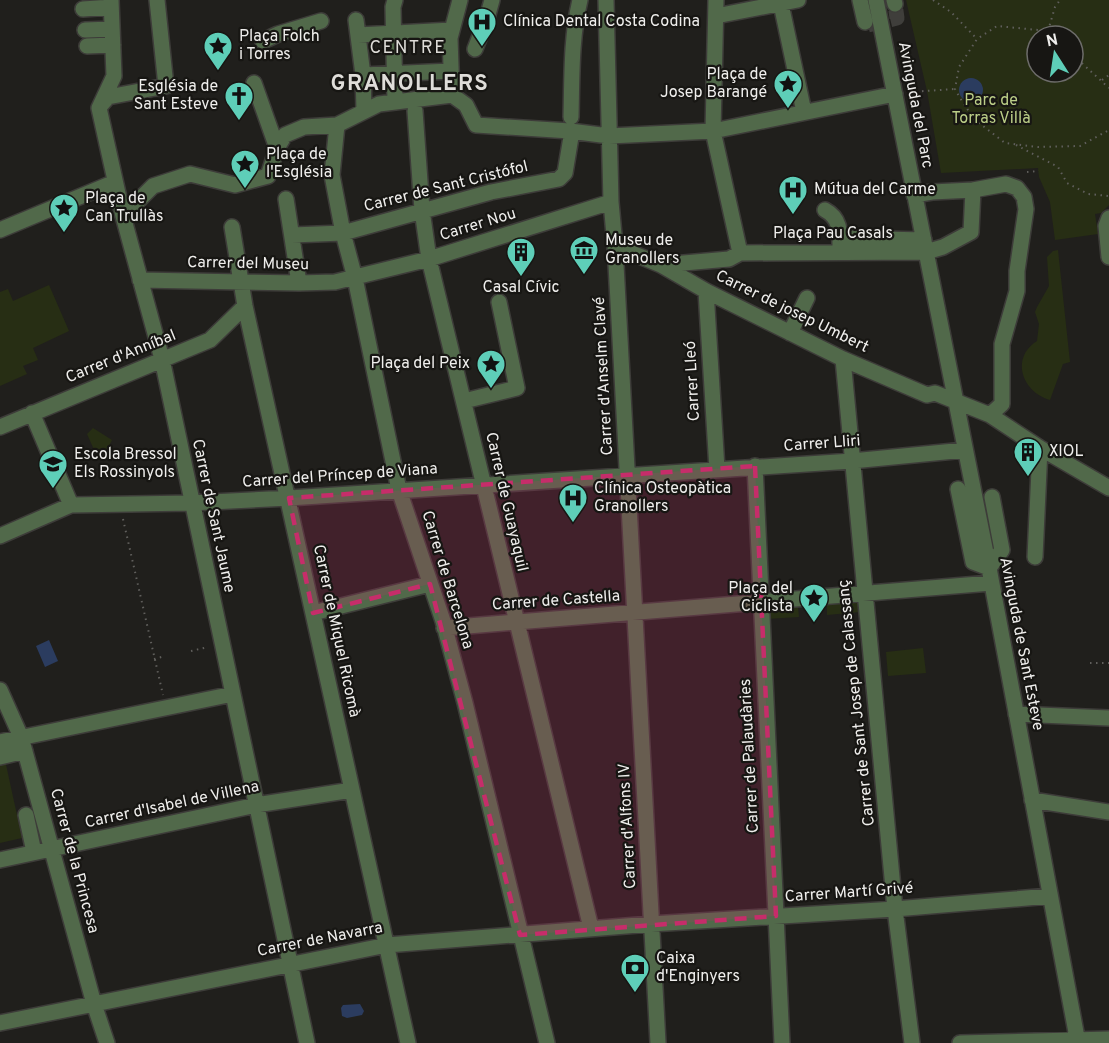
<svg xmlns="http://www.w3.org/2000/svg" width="1109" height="1043" font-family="Overpass,sans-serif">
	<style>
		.green { fill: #272e14; fill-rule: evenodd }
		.water { fill: #2b3c5f }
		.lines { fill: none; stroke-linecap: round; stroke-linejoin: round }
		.minor-tunnel { stroke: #3f3e3b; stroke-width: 15; stroke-dasharray: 15 8; stroke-linecap: butt }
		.minor-casing { stroke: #3d3c39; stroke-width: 18 }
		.path { stroke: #605f5c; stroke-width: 2; stroke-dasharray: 1.5 4.5; stroke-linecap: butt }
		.minor { stroke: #51694a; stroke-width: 15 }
		.marked { fill: #c62d6a; fill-opacity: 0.2; stroke: #c62d6a; stroke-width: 4.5; stroke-dasharray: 12 8; stroke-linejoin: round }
		.labels { text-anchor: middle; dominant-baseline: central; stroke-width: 4.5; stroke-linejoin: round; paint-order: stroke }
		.poi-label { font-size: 16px; fill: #efeeec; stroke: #171613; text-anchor: start }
		.park-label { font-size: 16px; fill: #bccf88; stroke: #171613 }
		.street-label { font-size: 16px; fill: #efeeec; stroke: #171613 }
		.neighbourhood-label { font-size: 18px; letter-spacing: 1.5px; fill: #dfddd9; stroke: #171613 }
		.district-label { font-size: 22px; font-weight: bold; letter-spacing: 1.5px; fill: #dfddd9; stroke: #171613 }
	</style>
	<rect width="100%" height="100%" fill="#201f1c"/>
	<!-- green -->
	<path class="green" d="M906,0H1109V205L1101,213L1095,214L1098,234L1055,240L1050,202L1039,177L1038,168L941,173L927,91ZM1037,36H1073V72H1037Z
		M1058,250L1070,362L1063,364L1050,400C1022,392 1010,358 1037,341L1039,324L1035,312L1037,307L1049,286L1047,257L1053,251Z
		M49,285L69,331L33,348L38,360L23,366L27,374L0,386V292L8,289L13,301Z
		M93,428L112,440L107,450L95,452L87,434Z
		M859,602L860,612L827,615V605Z
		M798,607L799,617L766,619L765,609Z
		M923,648L926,673L888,676L886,652Z
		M5,760L22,838L0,843V761Z"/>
	<!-- water -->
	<path class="water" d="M959 90a12 12 0 1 1 24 0a12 12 0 1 1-24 0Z
		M49,640L58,661L45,667L36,646Z
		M360,1004L364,1011L362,1015L347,1018L342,1016L341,1008L343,1005Z"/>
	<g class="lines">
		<!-- minor-tunnel -->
		<path class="minor-tunnel" d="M868,25L897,18L895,4"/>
		<!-- minor casing -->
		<g class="minor-casing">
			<path id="minor" d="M111,0L114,76L99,108L123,216L162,359L307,1043
				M606,0L611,202L615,246L658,1043
				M716,0L713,131L740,253
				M860,0L865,22
				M876,0L989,568L1078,1043
				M894,0L895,4
				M781,4L804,112
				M83,9L111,7
				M716,16L798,0
				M356,20L363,75L364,111
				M85,30L112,29
				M358,35L452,30
				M263,41L278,34L321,21
				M87,46L113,45
				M475,49L487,18L492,0
				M363,75L451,71
				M254,83L277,148
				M452,95L466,105L476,125L570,131L609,136L713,131L895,94
				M452,95L450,38L460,0
				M395,102L393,7L395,0
				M101,105L108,97L166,86L157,0
				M415,111L422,210L429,259L591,928
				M571,117C572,78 571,37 580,0
				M337,125L332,175L343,233L355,278L399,490L443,621L465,703L547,1043
				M914,195L932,192L973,190L1006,184L1017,188L1024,197L1026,209L1017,271V291L1002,344V404L990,415
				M286,199L299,283
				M825,210C840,218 840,231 840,246
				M123,216L153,186L190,174L235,185L268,176L277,148L285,135L304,127L337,125L379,104L452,95
				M1109,218L1106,226L1109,257
				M232,227L245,306L408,1043
				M0,230L115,182
				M292,235L343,233L491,192L559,179L565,173L572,131
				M840,238L924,240
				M615,246L661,265L706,291L843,359L927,395L935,393L990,415L1040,448L1109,488
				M661,265L729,259L740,253L926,252L943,247L971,232L973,190
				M140,280L299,283L335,282L429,259L611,202
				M706,291L717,469
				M790,333L807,298
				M843,359L895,909L912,1043
				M464,401L517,388L499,302
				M32,413L71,505
				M0,427L210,340L245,306
				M755,466L782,1043
				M958,489L973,562L989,568
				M0,536L71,505L191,503L289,498L852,461L965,450
				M1035,557L1040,448
				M989,568L1002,550L992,497
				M313,613L430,584
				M444,628L991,583
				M0,690L21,737L94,1004L107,1043
				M1016,714L1109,718
				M0,742L233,694
				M0,757L25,751
				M1032,800L1109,812
				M26,815L34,852
				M0,860L256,805L352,790
				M0,1023L387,945L651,924L895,909L1050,896
				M960,1043L1109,1039"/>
		</g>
		<!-- path -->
		<path class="path" d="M933,0L951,12L977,39
			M1048,31L1055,7L1060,0
			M1054,36L1048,31L997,26L977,39L959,67L955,89L960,98L974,119L1005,143L1038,147L1080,146L1109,130
			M1073,55L1109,88
			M1102,80L1109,75
			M910,92L955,89
			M1016,145L1058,167L1067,183L1088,194L1109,196
			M1027,172L1039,171
			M123,519L163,695
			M191,651L208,647
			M154,659L165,656
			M1090,663H1109"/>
		<!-- minor -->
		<use href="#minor" class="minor"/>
	</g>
	<!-- marked area -->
	<path class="marked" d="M755,466L776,916L520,935L430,584L313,613L289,498Z"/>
	<!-- icons -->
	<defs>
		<g id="hospital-pin" transform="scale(1.5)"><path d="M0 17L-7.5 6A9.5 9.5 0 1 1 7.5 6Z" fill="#5eceb8" stroke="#171613"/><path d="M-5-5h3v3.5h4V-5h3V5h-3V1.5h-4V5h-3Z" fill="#111"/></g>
		<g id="sight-pin" transform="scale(1.5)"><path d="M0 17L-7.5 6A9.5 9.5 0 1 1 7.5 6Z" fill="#5eceb8" stroke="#171613"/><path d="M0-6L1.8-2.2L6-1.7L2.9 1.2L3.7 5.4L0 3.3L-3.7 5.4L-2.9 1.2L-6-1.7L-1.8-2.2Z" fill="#111"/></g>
		<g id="church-pin" transform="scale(1.5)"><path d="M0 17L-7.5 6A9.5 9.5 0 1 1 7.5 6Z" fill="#5eceb8" stroke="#171613"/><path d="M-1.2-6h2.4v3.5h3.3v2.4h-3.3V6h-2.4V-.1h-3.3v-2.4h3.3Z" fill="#111"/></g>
		<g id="museum-pin" transform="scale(1.5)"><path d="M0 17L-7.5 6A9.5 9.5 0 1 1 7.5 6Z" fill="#5eceb8" stroke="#171613"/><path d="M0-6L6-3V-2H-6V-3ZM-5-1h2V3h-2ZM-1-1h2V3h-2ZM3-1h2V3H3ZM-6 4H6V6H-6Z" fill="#111"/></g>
		<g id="building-pin" transform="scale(1.5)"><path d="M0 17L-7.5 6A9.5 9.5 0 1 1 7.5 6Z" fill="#5eceb8" stroke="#171613"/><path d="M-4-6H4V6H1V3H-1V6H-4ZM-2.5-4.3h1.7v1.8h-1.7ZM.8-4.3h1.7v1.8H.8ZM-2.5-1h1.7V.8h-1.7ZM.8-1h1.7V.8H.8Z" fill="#111"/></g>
		<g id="school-pin" transform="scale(1.5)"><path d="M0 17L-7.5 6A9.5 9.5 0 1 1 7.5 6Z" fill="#5eceb8" stroke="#171613"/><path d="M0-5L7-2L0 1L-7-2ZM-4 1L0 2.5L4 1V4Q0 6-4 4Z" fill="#111"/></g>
		<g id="bank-pin" transform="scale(1.5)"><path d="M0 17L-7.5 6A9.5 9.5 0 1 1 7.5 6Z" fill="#5eceb8" stroke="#171613"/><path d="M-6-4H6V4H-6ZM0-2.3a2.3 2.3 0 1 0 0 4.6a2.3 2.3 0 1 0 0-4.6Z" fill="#111"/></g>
	</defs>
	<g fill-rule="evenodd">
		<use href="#hospital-pin" x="482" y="22"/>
		<use href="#sight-pin" x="218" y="46"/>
		<use href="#sight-pin" x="788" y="84"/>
		<use href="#church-pin" x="239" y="96"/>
		<use href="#sight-pin" x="245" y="164"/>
		<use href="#hospital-pin" x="793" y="190"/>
		<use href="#sight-pin" x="64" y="208"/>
		<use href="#museum-pin" x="584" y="250"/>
		<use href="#building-pin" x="521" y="252"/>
		<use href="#sight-pin" x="491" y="364"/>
		<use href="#building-pin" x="1028" y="452"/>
		<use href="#school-pin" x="53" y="464"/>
		<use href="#hospital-pin" x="573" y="498"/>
		<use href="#sight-pin" x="814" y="598"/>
		<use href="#bank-pin" x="635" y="968"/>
	</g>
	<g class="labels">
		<!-- poi labels -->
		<g class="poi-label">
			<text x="503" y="22">Clínica Dental Costa Codina</text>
			<text x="239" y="37">Plaça Folch<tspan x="239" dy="18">i Torres</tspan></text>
			<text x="767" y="75" text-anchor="end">Plaça de<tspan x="767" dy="18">Josep Barangé</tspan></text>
			<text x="218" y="87" text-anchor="end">Església de<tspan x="218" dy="18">Sant Esteve</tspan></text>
			<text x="266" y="155">Plaça de<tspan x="266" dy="18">l'Església</tspan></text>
			<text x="814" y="190">Mútua del Carme</text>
			<text x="85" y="199">Plaça de<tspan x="85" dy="18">Can Trullàs</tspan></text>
			<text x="605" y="241">Museu de<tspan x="605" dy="18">Granollers</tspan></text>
			<text x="521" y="288" text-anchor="middle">Casal Cívic</text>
			<text x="470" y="364" text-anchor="end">Plaça del Peix</text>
			<text x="1049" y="452">XIOL</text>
			<text x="74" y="455">Escola Bressol<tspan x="74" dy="18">Els Rossinyols</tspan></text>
			<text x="594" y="489">Clínica Osteopàtica<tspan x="594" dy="18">Granollers</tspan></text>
			<text x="793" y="589" text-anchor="end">Plaça del<tspan x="793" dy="18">Ciclista</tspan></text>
			<text x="656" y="959">Caixa<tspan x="656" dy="18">d'Enginyers</tspan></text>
		</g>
		<!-- park labels -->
		<g class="park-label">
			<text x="991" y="101">Parc de<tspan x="991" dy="18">Torras Villà</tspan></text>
		</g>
		<!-- street labels -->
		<g class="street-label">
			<text transform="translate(915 105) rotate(79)">Avinguda del Parc</text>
			<text transform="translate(446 187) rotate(-14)">Carrer de Sant Cristófol</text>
			<text transform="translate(478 225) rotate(-17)">Carrer Nou</text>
			<text x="833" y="234">Plaça Pau Casals</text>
			<text transform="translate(248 264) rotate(1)">Carrer del Museu</text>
			<text transform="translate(792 312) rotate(26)">Carrer de josep Umbert</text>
			<text transform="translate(121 357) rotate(-22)">Carrer d'Anníbal</text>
			<text transform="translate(604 376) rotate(-93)">Carrer d'Anselm Clavé</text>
			<text transform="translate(693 381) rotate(-93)">Carrer Lleó</text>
			<text transform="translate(822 444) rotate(-4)">Carrer Lliri</text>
			<text transform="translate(340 476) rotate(-4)">Carrer del Príncep de Viana</text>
			<text transform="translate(506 502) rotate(77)">Carrer de Guayaquil</text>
			<text transform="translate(213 516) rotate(78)">Carrer de Sant Jaume</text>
			<text transform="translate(447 580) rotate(73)">Carrer de Barcelona</text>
			<text transform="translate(556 601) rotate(-4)">Carrer de Castella</text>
			<text transform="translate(336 631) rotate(78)">Carrer de Miquel Ricomà</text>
			<text transform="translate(1021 644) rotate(79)">Avinguda de Sant Esteve</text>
			<text transform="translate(857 703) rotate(-96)">Carrer de Sant Josep de Calassanç</text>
			<text transform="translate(750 756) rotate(-93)">Carrer de Palaudàries</text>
			<text transform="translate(172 805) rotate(-12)">Carrer d'Isabel de Villena</text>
			<text transform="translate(628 826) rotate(-93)">Carrer d'Alfons IV</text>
			<text transform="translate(74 861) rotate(75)">Carrer de la Princesa</text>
			<text transform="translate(849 893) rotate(-4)">Carrer Martí Grivé</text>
			<text transform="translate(320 940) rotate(-11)">Carrer de Navarra</text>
		</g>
		<!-- neighbourhood labels -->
		<g class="neighbourhood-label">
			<text x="408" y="48">CENTRE</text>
		</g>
		<!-- district labels -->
		<g class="district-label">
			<text x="410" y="84">GRANOLLERS</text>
		</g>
	</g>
	<!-- north arrow -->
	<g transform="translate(1055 54) rotate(348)"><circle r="28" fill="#171613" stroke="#6d6c6a" stroke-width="1.5"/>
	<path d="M0-4.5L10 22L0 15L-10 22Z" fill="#5eceb8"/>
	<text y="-9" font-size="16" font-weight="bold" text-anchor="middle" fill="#efeeec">N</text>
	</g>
</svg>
